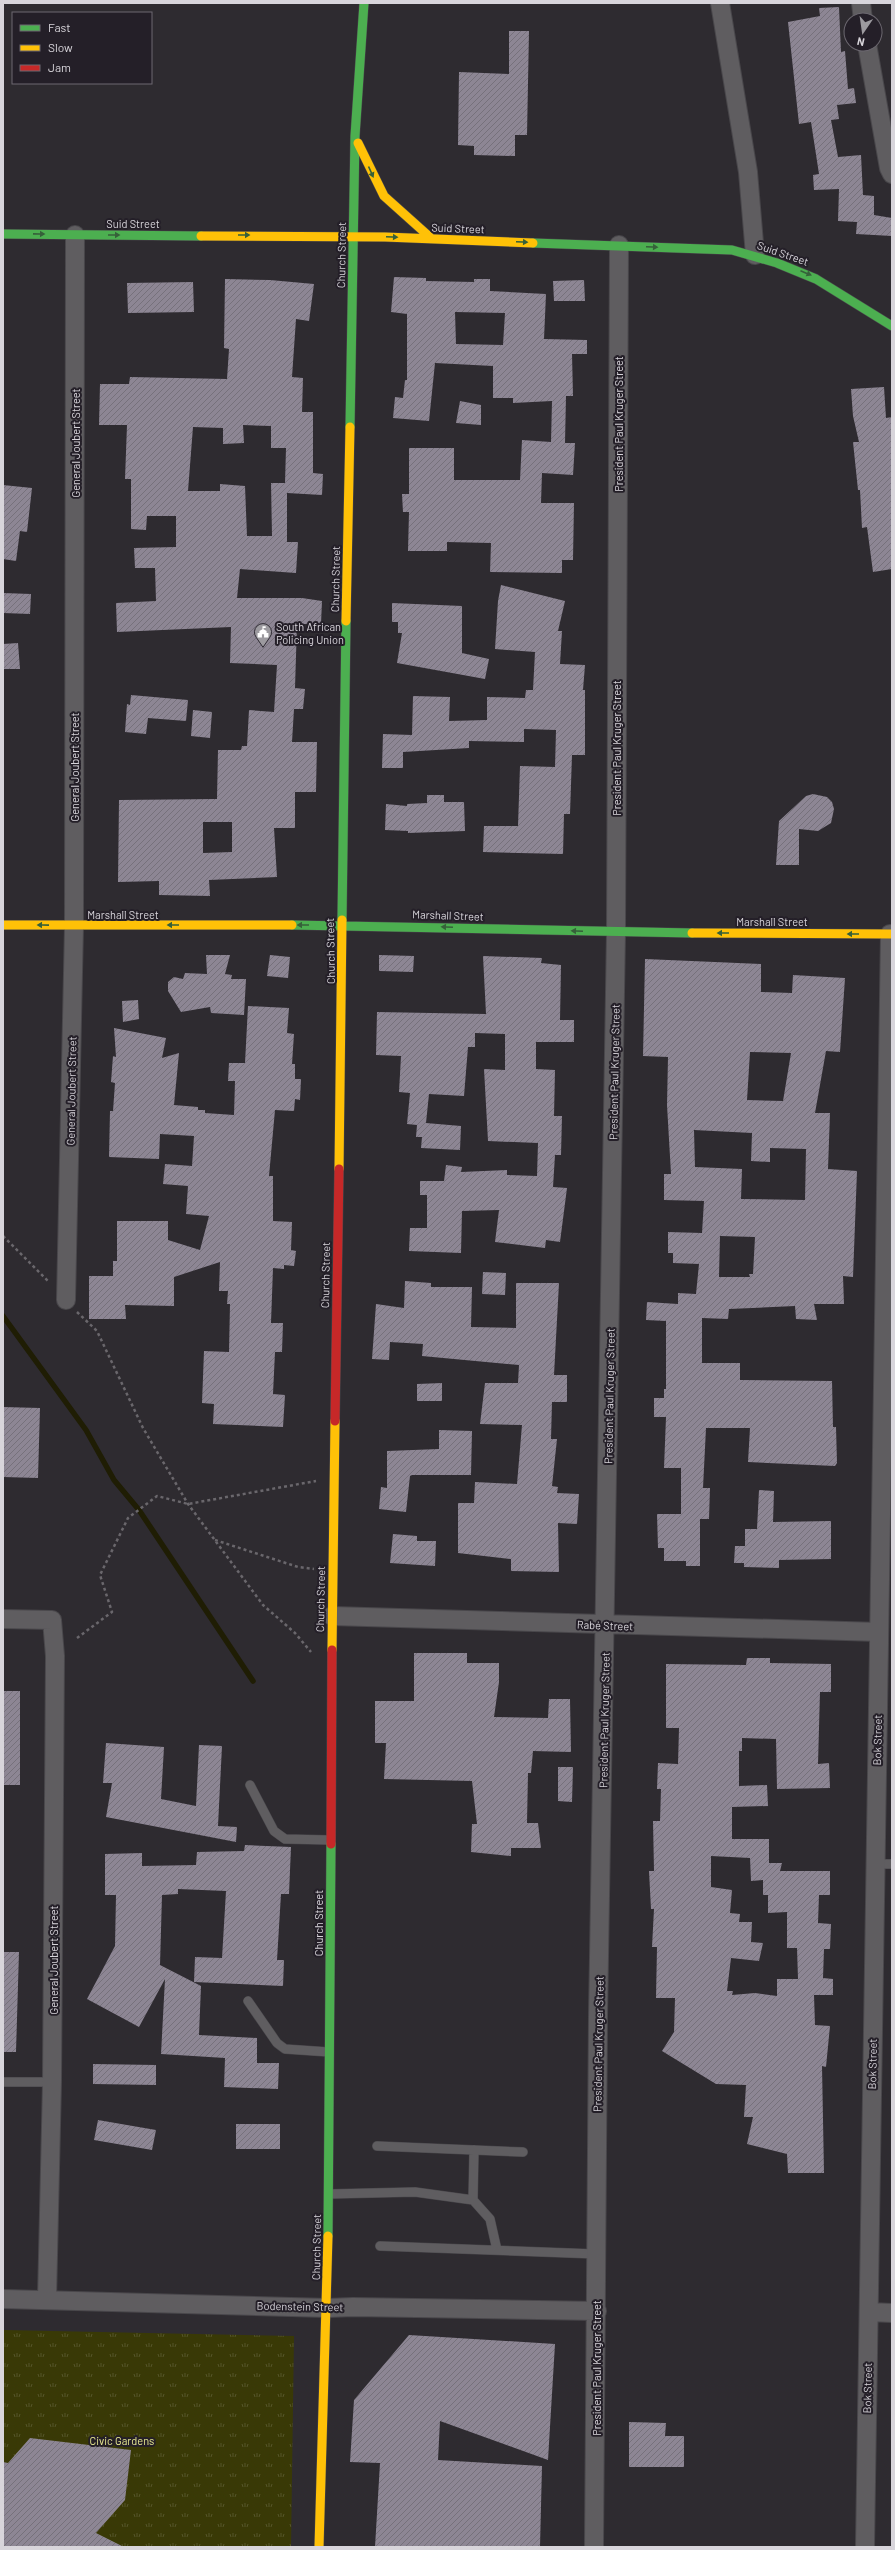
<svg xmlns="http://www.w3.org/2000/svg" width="895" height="2550" font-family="Barlow,sans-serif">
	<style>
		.park { fill: url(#park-tufts) }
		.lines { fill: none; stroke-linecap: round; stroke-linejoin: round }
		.stream { stroke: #1f1d04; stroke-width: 5.5 }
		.building { fill: url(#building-hatch); fill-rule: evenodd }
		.lane-casing { stroke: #49474b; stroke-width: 10 }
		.street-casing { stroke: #49474b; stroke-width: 20 }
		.fast-casing { stroke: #49474b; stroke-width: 10 }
		.slow-casing { stroke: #49474b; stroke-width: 10 }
		.jam-casing { stroke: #49474b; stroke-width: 10 }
		.path { stroke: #6a676c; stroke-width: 2.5; stroke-dasharray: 3 3; stroke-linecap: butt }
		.lane { stroke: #5f5d60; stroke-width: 9 }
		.street { stroke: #5f5d60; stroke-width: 18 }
		.fast { stroke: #4caf50; stroke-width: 9 }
		.slow { stroke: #ffc107; stroke-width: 9 }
		.jam { stroke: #c62828; stroke-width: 9 }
		.oneway { fill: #36603a }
		.labels { text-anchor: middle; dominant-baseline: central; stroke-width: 4; stroke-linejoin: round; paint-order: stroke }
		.street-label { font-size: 11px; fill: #d8d5db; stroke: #241f28 }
		.poi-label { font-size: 11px; fill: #d8d5db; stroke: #241f28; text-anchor: start }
		.park-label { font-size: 11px; fill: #e8e990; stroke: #241f28 }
	</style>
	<defs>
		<pattern id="park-tufts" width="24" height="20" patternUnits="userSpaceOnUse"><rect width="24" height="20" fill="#393906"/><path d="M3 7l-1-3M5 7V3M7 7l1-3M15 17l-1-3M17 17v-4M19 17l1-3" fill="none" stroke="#55552a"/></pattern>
		<pattern id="building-hatch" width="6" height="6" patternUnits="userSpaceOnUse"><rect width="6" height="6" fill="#8d8694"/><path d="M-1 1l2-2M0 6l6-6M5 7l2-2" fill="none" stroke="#76717b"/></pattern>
	</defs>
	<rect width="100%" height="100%" fill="#2e2b30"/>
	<!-- park -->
	<path class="park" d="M3,2330L294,2336L291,2547H3Z"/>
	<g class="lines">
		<!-- stream -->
		<path class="stream" d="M3,1316L86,1430L114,1480L139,1510L253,1681"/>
	</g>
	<!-- building -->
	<path class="building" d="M839,7L841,52L845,51L848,89L854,88L856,103L837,105L839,119L831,120L838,157L861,155L863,195L874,196V215L892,218V236L856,234L857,222L838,221L839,189L814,190L813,175L819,174L811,122L799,124L788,22L820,16L819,8Z
		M509,31H529L527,135H515V156L474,155V146L458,145L459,72L509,74Z
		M394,277L426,278V281L474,282V279H490V291L546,294L544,339L587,340V354H572L573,396H566L565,443H575L573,475L542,473L541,503H574L573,560H562V573L490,572L491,543L447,542V551H408L409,512H403L402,494H409V448H454V480H520L522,440L551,442L552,401L513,403V398H493V366L435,363L429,421L393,418L395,397L403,398L405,380H407V314L391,312ZM455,312L505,313L503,345L456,344Z
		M225,279L270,280L314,284L309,321L296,319L292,377L303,378L302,412H313V473L323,474L322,495L287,493V542H298L296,573L240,569L237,598H302L322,601L321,624H297L295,688L305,689L303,709H294L292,742H317L316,792H295V828H274L277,877L209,880L210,896L159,895V881L118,882L119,800L217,799L218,750H241L242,746H247L249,710L274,712L277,665L230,663L231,627L117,632L116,603L156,601L155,568H135L134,548L176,547V516H147L146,530L131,529V479H125L127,425H99L100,384H129L130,377L227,379L229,349L224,348ZM243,425L271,426V448H286L285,483H271L272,536H247L245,486L220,484V491H188L193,427L223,428V444L244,443ZM203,822H232V852L203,853Z
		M584,280L585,301H554L553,281Z
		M193,282L194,312L128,313L127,283Z
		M884,387L886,418L892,417V569L873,572L867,527L862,528L860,490H858L853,442H859L853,416L851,389Z
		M460,401L481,405V425L456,423Z
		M3,485L32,488L27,532L20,531L16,561L3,559Z
		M501,585L565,601L558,631H562L560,664L585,665L583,690H585V755H572L570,814H564L563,854L483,852L484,826H518L520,766L555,767L556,730L524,729V742L469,741V748L403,752V768H382L383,734L412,735L413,696L450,697L449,721L487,720V697L525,698L526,690H533L535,652L495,649L498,601Z
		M3,593L31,594L30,614L3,613Z
		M392,603L462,606V653L489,659L485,679L397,663L402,633H398V622H392Z
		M18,643L20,669H3V644Z
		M131,695L188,700L186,721L148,718L146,734L125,732L127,704L130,705Z
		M193,710L212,712L210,738L191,736Z
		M813,794L827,797L832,802L834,809L831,823L818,831L799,829V865H776L779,821L806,796Z
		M427,795H444V802H464L465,831L408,833V831L385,830L386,804L407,806V804L427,803Z
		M206,955H230L225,974L232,975L231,979H246L244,1015L211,1013L210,1007L181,1012L168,991V982L174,977L183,979L185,973L207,974Z
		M270,955L290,957L288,978L267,976Z
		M379,955L414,956L413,972L379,971Z
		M483,956L542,958L541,963L561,965L560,1020H574V1042H536V1069L555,1070L554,1116H562L561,1155H555L553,1187L567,1188L560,1242L546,1240L545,1248L495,1242L499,1210L462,1211L461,1253L409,1251L410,1228H427V1195H420V1181H444L446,1165L462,1167L461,1172L507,1170V1175L537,1176L538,1143L488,1141L484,1069L505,1070V1034L475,1033V1047H468L464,1096L429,1094L426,1123L461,1126L460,1150L421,1148L422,1137H416L417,1125L407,1124L410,1093L399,1092L401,1056L376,1055L377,1012L486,1014Z
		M645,959L761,964V992L792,993L793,975L845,978L840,1052L826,1051L815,1113H830L828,1169L857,1171L853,1277L843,1276L844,1304H814L817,1320L796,1319L795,1306L729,1309L728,1319L702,1318V1363H740V1380L832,1381L833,1427H836L837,1463L835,1466L748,1462L750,1428H706L703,1488H710L709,1519H700V1566H686V1561H664V1548H658L657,1514H681V1468H664L666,1417H654V1398H664V1389H666V1321L646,1320L647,1302L678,1304V1293L696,1294L699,1264L673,1263V1253H668V1232L702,1233L704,1201L664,1200V1174H671L667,1105L668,1057L643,1056ZM750,1052L791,1053L783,1101L747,1100ZM694,1130L752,1133L751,1161L770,1162V1148L806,1149L805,1200L741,1199L742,1169L695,1167ZM720,1236L755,1237L753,1274H749L750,1277H719Z
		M138,1000L139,1019L123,1022L122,1001Z
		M248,1006L289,1008L287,1033L294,1034L292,1064H295V1079H301L300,1100L295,1099L294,1111L275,1110L269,1176H273V1221L292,1222L291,1250L296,1251L294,1266L284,1265V1269L273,1268L271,1323H283L282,1352H275L273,1394L285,1395L283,1427L213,1424L214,1404L202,1403L204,1351L229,1352L230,1304H227L228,1291H219L220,1262L174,1277V1306L125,1305L126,1319H89V1276H113V1261H117V1221H168V1240L200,1250L209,1216L186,1214L188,1186L163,1184L165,1164L192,1166L194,1136L160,1134L159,1159L109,1157L110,1111H113L115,1083L111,1082L113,1056L116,1057L114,1028L166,1038L162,1058L179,1053L174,1105L198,1107V1110H205V1113L234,1115L235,1081H228L229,1063H245Z
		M483,1272L506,1273L505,1295L482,1294Z
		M405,1281L431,1283V1287H472L471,1327L516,1328V1283H559L554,1375H567V1402H552L551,1439H557L552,1486L558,1487L557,1493L579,1494L577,1524L558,1523L559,1572L511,1571V1559L458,1553V1503H474L475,1482L517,1484L522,1425L480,1424L485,1383H518L519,1365L422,1356L423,1344L390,1342L389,1360L372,1359L376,1304L404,1308Z
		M442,1383V1401H417V1384Z
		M3,1407L40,1408L38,1478L3,1477Z
		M439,1430L472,1431L471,1475H412L410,1476L406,1512L379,1509L381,1487L387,1488V1451L439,1449Z
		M759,1490L774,1491L773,1522L831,1521V1559L779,1560V1568L744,1567V1563H734L735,1546H745V1529H757Z
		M393,1534L417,1536V1541H436L435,1566L390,1563Z
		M414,1653H467V1663H499V1682L494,1717L548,1718L549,1699H570L571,1752L533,1751L531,1773H528L527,1823H538L541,1848H511V1856L471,1852L472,1824H477L472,1781L384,1779L386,1743H375V1701H414Z
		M747,1658H770V1663L831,1664V1692H820L818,1764L829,1763L830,1788L777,1789L776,1739L742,1738V1751H739V1786L767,1785L768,1806L732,1807V1839H769V1863H782L780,1871H830V1895H819L818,1923L831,1924L830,1949H824L823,1978L833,1979V1995H814L815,2025L830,2026L826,2067L822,2066L824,2173H788L787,2154L747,2144L753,2117H744L746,2085L716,2084L662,2051L674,2032L675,1998H656L657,1947H652L654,1909H651L649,1871H654L653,1821H660L661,1789H657L658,1763L678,1764L679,1728H666V1664L746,1665ZM711,1856L750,1858L751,1881L763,1880V1895H768V1913L787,1912V1948H797L798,1979H777V1996L755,1993L732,1995L733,1991H727L731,1958L759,1961L763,1943L751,1942L752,1922H739L740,1914L730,1913L732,1890L711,1887Z
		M3,1691H20V1785H3Z
		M106,1743L164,1747L161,1799L196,1806L199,1745L222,1746L218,1826L237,1827L236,1842L106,1817L112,1783H103Z
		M558,1767H573L572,1802L558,1801Z
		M245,1845L291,1847L289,1894H281L277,1960H284L283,1986L194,1982L195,1957L222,1958L226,1891L178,1889V1894L162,1895L160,1965L201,1986L199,2035L257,2038V2063H279L278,2089L224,2087L225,2058L161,2054L165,1979L139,2027L87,1999L115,1946L116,1895H105V1854L142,1853V1866L196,1865L197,1852L244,1851Z
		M3,1952H19L16,2052H3Z
		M93,2064L156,2065V2085L93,2084Z
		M98,2120L156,2130L152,2150L94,2140Z
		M236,2124H280V2149H236Z
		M409,2335L555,2344L548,2460L440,2421L438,2460L542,2466L540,2547H375L380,2463L350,2462L354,2400Z
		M629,2422L666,2423L665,2436H684V2467H629Z
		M30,2438L131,2450L125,2500L96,2533L124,2547H3V2462L8,2463Z"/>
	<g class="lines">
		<!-- lane casing -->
		<g class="lane-casing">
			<path id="lane" d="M250,1785L274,1831L285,1839L330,1840
				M875,1864H892
				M248,2001L277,2043L285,2049L329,2052
				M3,2082H52
				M377,2146L523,2152
				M329,2194L415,2192L473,2200L490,2219L497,2250
				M473,2200L474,2150
				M380,2246L596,2254"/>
		</g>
		<!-- street casing -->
		<g class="street-casing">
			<path id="street" d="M720,3L748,172L755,255
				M861,3L863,20
				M867,44L889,168L892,174
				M66,1300L74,926L75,235
				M332,1616L879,1632
				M3,1619L52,1620L55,1656L52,2082L47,2299
				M3,2299L328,2308L353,2307L597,2311
				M869,2312L892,2313
				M594,2547L598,2017L616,932L619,245
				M865,2547L890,934"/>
		</g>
		<!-- fast casing -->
		<g class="fast-casing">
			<path id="fast" d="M3,234L201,236
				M533,243L732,250L777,263L816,279L892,326
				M350,427L355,136L364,3
				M342,920L346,621
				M292,925L692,933
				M328,2236L331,1844"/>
		</g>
		<!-- slow casing -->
		<g class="slow-casing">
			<path id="slow" d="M358,143L384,196L432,239
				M201,236L385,237L533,243
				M346,621L350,427
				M3,925H292
				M692,933L892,934
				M339,1169L342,920
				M332,1650L335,1421
				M319,2547L328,2236"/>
		</g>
		<!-- jam casing -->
		<g class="jam-casing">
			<path id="jam" d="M335,1421L339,1169
				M331,1844L332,1650"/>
		</g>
		<!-- path -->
		<path class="path" d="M3,1236L49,1282
			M77,1312L97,1331L143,1428L188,1504L263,1605L295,1633L311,1652
			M215,1540L298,1567L314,1569
			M77,1638L112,1612L100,1575L128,1518L157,1496L188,1504L316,1481"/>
		<!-- lane -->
		<use href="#lane" class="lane"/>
		<!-- street -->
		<use href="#street" class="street"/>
		<!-- fast -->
		<use href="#fast" class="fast"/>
		<!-- slow -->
		<use href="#slow" class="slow"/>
		<!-- jam -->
		<use href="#jam" class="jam"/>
	</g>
	<!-- one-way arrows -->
	<defs><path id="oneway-solid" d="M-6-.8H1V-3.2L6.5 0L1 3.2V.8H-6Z"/></defs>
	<g class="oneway">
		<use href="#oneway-solid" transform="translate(371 172) rotate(66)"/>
		<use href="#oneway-solid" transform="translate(39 234) rotate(1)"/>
		<use href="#oneway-solid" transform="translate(114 235)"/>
		<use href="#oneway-solid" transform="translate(244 235)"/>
		<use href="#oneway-solid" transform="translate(392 237) rotate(2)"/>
		<use href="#oneway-solid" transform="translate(522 242) rotate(2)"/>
		<use href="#oneway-solid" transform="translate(652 247) rotate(2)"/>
		<use href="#oneway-solid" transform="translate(806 273) rotate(23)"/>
		<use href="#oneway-solid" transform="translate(43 925) rotate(-179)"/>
		<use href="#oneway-solid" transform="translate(173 925) rotate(180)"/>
		<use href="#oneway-solid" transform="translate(303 925) rotate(180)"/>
		<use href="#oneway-solid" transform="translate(447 927) rotate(-178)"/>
		<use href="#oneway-solid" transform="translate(577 931) rotate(-178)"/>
		<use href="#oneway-solid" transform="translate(723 933) rotate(-180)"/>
		<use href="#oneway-solid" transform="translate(853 934) rotate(-180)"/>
	</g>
	<!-- icons -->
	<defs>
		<g id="civic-pin" transform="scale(0.9)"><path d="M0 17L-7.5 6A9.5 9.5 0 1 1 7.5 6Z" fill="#9c9a9f" stroke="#241f28"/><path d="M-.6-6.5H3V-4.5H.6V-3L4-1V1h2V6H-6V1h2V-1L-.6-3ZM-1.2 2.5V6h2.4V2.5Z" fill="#fff"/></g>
	</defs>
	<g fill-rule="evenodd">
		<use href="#civic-pin" x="263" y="632"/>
	</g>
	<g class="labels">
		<!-- street labels -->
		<g class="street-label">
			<text x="133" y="223">Suid Street</text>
			<text transform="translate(458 228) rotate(2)">Suid Street</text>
			<text transform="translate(783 253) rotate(19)">Suid Street</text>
			<text transform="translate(341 255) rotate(-89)">Church Street</text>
			<text transform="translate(618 424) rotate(-90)">President Paul Kruger Street</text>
			<text transform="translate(75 443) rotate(-90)">General Joubert Street</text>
			<text transform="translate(335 579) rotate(-89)">Church Street</text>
			<text transform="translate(616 748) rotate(-90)">President Paul Kruger Street</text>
			<text transform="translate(74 767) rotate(-90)">General Joubert Street</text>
			<text x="123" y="914">Marshall Street</text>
			<text transform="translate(448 915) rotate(2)">Marshall Street</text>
			<text x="772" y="921">Marshall Street</text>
			<text transform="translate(330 951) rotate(-91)">Church Street</text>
			<text transform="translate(614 1072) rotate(-89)">President Paul Kruger Street</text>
			<text transform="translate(71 1091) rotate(-89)">General Joubert Street</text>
			<text transform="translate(325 1275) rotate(-89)">Church Street</text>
			<text transform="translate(609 1396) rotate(-89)">President Paul Kruger Street</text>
			<text transform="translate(320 1599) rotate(-89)">Church Street</text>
			<text transform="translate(605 1625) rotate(2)">Rabé Street</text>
			<text transform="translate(604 1720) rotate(-89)">President Paul Kruger Street</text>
			<text transform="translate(877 1740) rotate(-89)">Bok Street</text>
			<text transform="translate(318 1923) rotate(-90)">Church Street</text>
			<text transform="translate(53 1960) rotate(-90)">General Joubert Street</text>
			<text transform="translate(598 2044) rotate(-89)">President Paul Kruger Street</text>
			<text transform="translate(872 2064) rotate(-89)">Bok Street</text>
			<text transform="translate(316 2247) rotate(-89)">Church Street</text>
			<text transform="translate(300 2306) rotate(1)">Bodenstein Street</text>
			<text transform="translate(596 2368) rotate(-90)">President Paul Kruger Street</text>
			<text transform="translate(867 2388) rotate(-89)">Bok Street</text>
		</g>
		<!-- poi labels -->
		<g class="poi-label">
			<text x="276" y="626">South African<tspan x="276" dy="13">Policing Union</tspan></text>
		</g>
		<!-- park labels -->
		<g class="park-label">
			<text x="122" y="2440">Civic Gardens</text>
		</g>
	</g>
	<!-- border -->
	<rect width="895" height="2550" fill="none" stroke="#d8d5db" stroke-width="8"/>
	<!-- legend -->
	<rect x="12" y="12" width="140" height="72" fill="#241f28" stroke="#6c6870"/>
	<rect x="20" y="25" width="20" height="6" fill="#4caf50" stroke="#6c6870"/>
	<text x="48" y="32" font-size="12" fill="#d8d5db">Fast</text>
	<rect x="20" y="45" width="20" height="6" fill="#ffc107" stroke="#6c6870"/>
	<text x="48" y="52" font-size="12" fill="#d8d5db">Slow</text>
	<rect x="20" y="65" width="20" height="6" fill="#c62828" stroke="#6c6870"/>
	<text x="48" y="72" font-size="12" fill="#d8d5db">Jam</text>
	<!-- north arrow -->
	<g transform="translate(863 32) rotate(193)"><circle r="19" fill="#241f28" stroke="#6c6870"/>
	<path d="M0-3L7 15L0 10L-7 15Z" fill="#9c9a9f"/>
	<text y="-6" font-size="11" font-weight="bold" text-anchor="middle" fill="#d8d5db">N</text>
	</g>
</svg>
